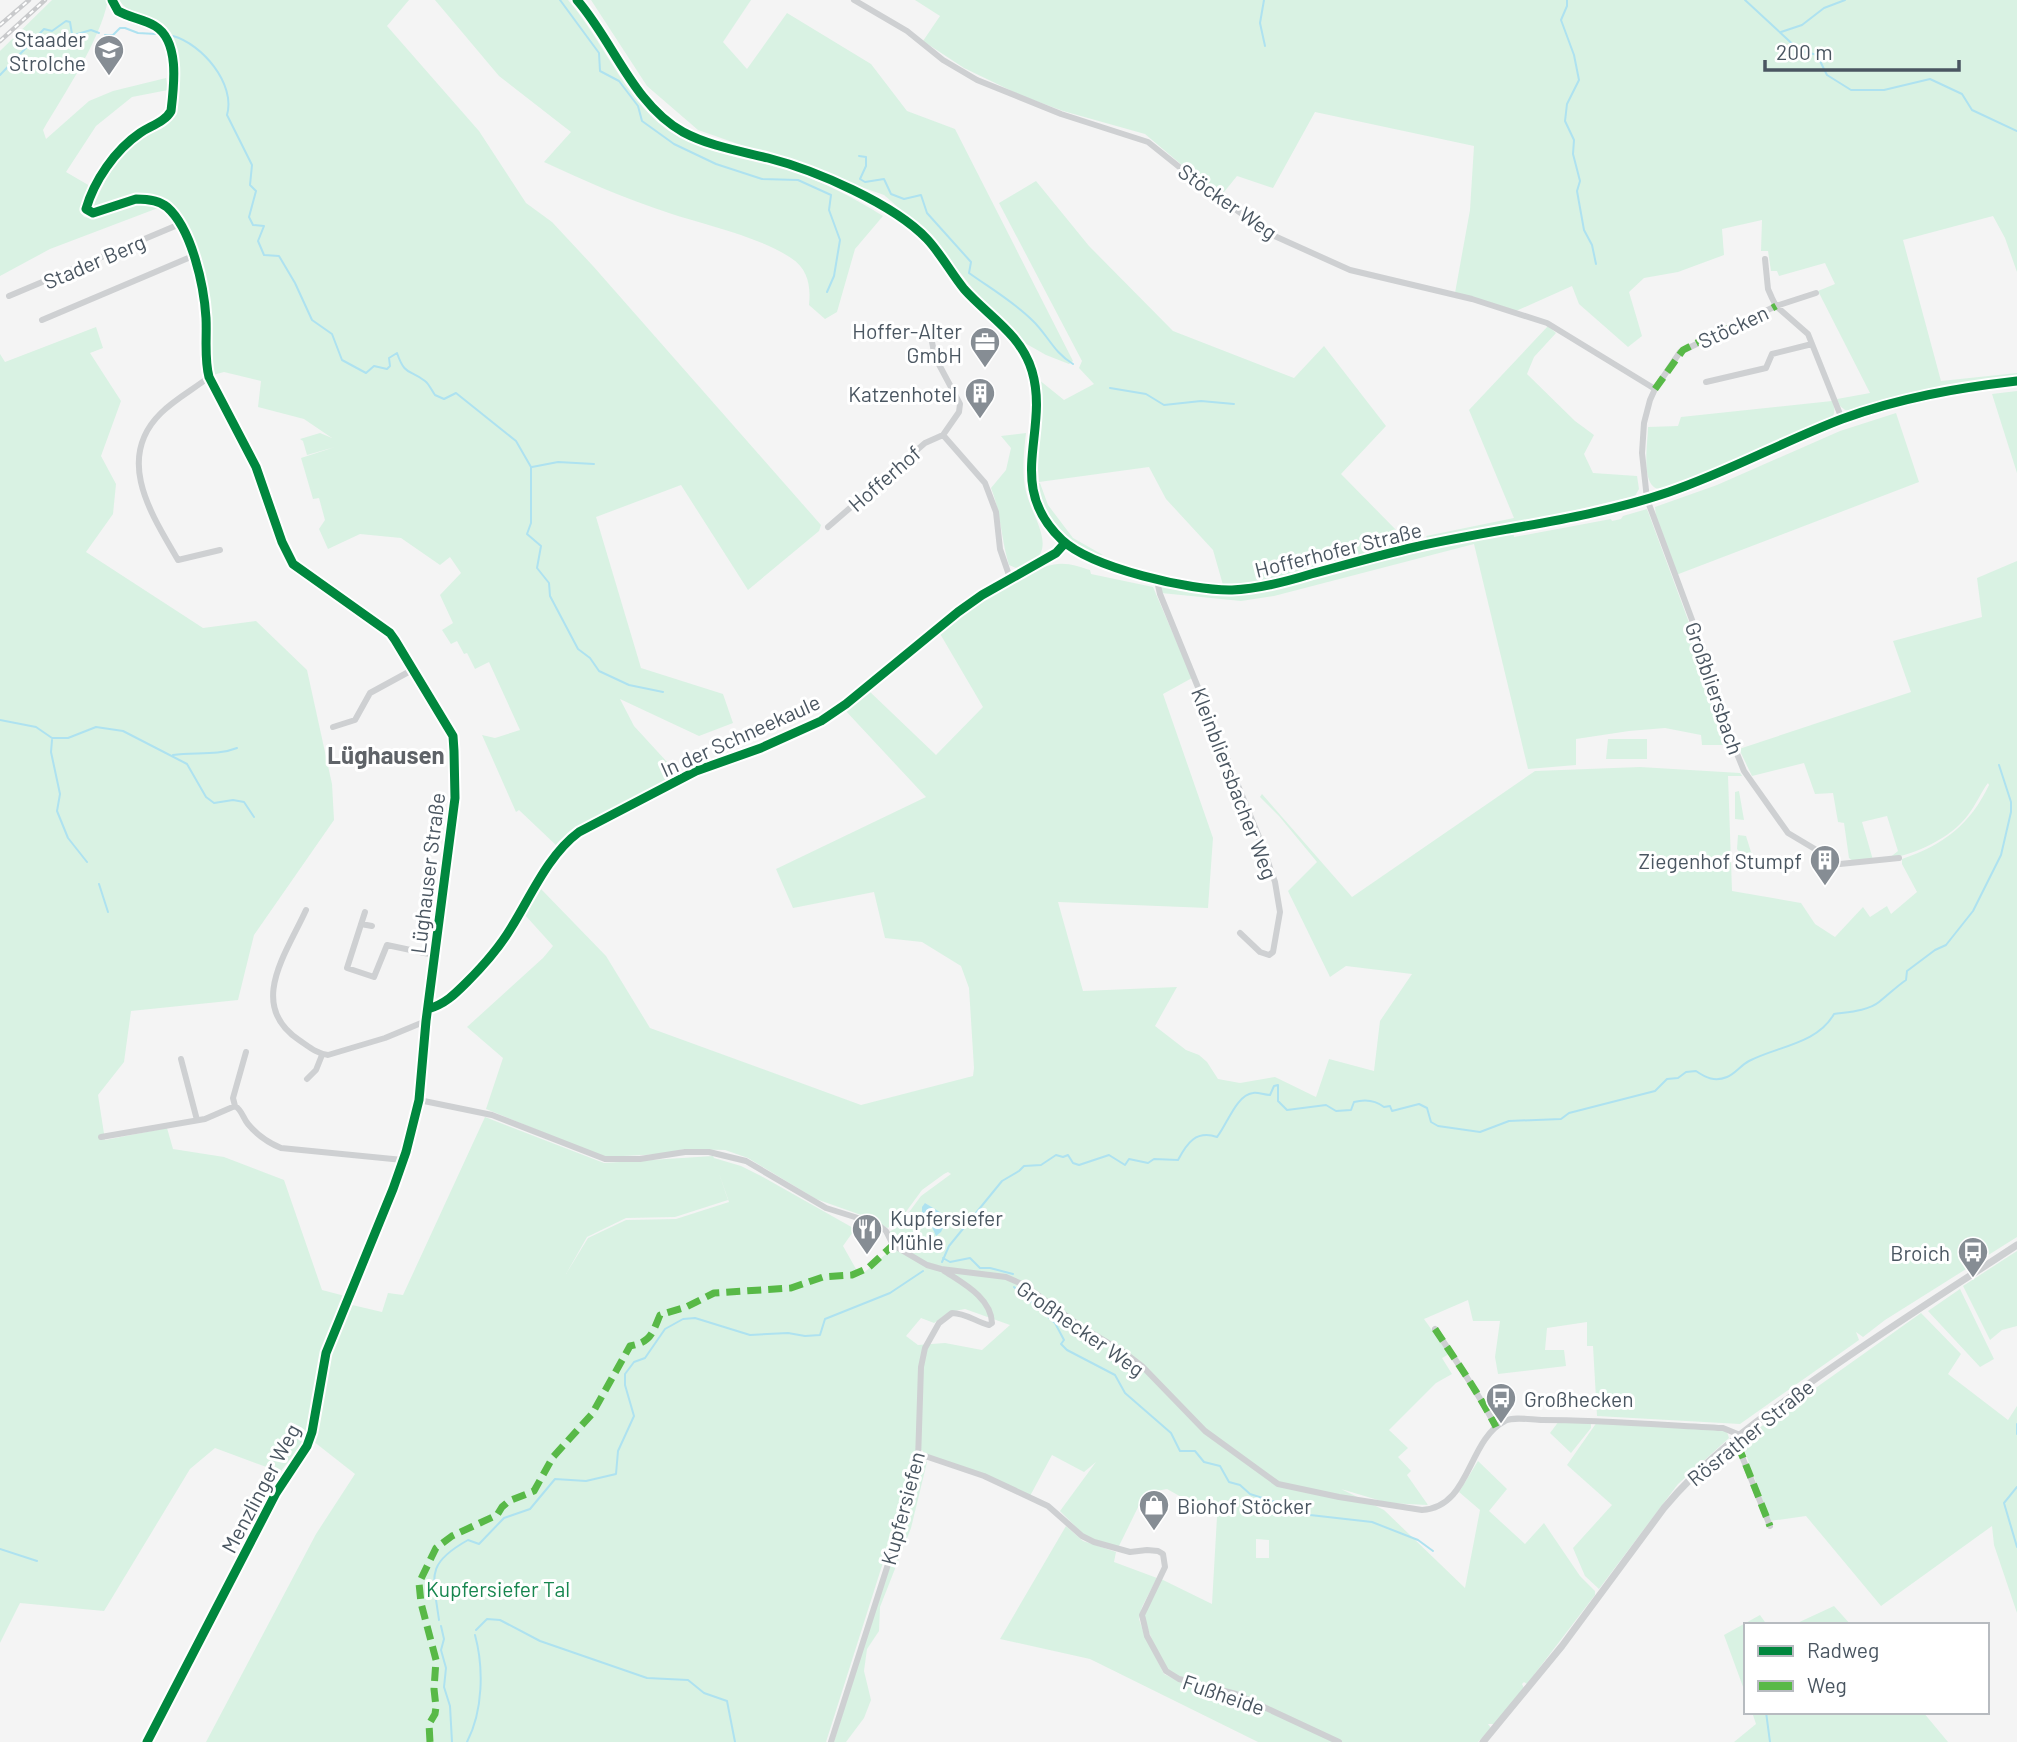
<svg xmlns="http://www.w3.org/2000/svg" width="2017" height="1742" font-family="Barlow,sans-serif">
	<style>
		.green { fill: #d9f2e3; fill-rule: evenodd }
		.water { fill: #aee2f0 }
		.lines { fill: none; stroke-linecap: round; stroke-linejoin: round }
		.stream { stroke: #aee2f0; stroke-width: 2 }
		.minor { stroke: #ced0d2; stroke-width: 6 }
		.tertiary { stroke: #ced0d2; stroke-width: 7 }
		.rail-casing { stroke: #c9cacc; stroke-width: 4.5 }
		.rail { stroke: #fff; stroke-width: 2; stroke-dasharray: 5; stroke-linecap: butt }
		.quiet { stroke: #58b947; stroke-width: 7; stroke-dasharray: 14 7; stroke-linecap: butt }
		.cycleway-casing { stroke: #fff; stroke-width: 13 }
		.cycleway { stroke: #00873e; stroke-width: 9 }
		.labels { text-anchor: middle; dominant-baseline: central; stroke-width: 6; stroke-linejoin: round; paint-order: stroke }
		.poi-label { font-size: 21px; fill: #4a5661; stroke: #fff; text-anchor: end }
		.street-label { font-size: 21px; fill: #4a5661; stroke: #fff }
		.park-label { font-size: 21px; fill: #17864f; stroke: #fff }
		.quarter-label { font-size: 24px; font-weight: bold; fill: #5f6368; stroke: #fff }
	</style>
	<rect width="100%" height="100%" fill="#f4f4f4"/>
	<!-- green -->
	<path class="green" d="M52,0H108C100,41 64,94 43,130L46,139L89,101L113,91L166,78L168,90L132,97L96,126L66,172L90,186L81,212L84,217C111,223 129,194 158,208L50,249L0,276V51Z
		M119,0H409L387,26L479,131L526,203L552,222L593,266L821,525L819,531L748,590L681,485L596,517L641,668L723,694L733,723L699,736L620,699L634,726L679,775L582,827L566,837L558,847L519,810L516,812L482,735L495,738L520,730L489,662L475,669L467,653L464,654L457,641L451,644L442,630L453,623L440,595L461,573L450,557L440,565L401,538L360,534L328,549L319,529L325,520L319,498L313,499L301,458L335,447L307,455L303,441L300,439L320,433L332,438L304,419L258,407L261,381L224,372L213,375L209,303L203,269L185,227L175,210L164,200L145,194L92,208L109,173L126,149L177,114C178,79 189,36 151,19C138,14 127,12 119,0Z
		M435,0H568C602,39 624,97 665,128C697,152 753,160 791,171C824,182 854,198 883,216L855,249L837,312L825,319L809,305C811,286 808,269 791,258C760,237 705,225 669,213C626,199 585,181 544,162L571,132L499,76Z
		M591,0H751L723,42L747,69L787,13L871,64L907,111L955,129L1073,361L1069,364L1046,355L1023,342L973,289L930,235L884,195L698,130L647,86Z
		M915,0H2017V272L2005,238L1993,216L1903,240L1941,381L2017,373V378C1981,383 1944,387 1908,395C1889,399 1865,414 1845,410L1840,406L1837,399L1870,393L1818,291L1835,284L1825,263L1779,276L1777,271H1771L1768,251H1761L1762,220L1722,229L1724,255L1678,272L1644,278L1629,292L1642,336L1628,347L1579,304L1572,286L1516,311L1455,293L1470,210L1474,146L1315,112L1273,188L1237,176L1220,197L1145,134L1063,111L1020,95L964,68L923,41L940,16Z
		M1036,181L1089,246L1173,331L1294,378L1324,346L1386,426L1341,474L1401,535L1404,544L1259,584L1223,585L1213,550L1166,499L1149,467L1039,482L1036,444L1041,402L1038,379L1064,400L1094,384L1079,368L1082,361L999,203Z
		M1548,326L1556,333L1534,357L1527,374L1575,421L1594,435L1584,454L1593,473L1637,476L1639,489L1635,496L1517,524L1428,540L1426,536L1514,518L1469,410Z
		M96,327L103,348L90,353L121,401L101,456L116,484L113,514L86,552L203,628L256,621L307,670L332,784L334,820L254,935L238,1000L131,1011L124,1062L98,1095L105,1140L167,1128L173,1149L224,1157L284,1180L322,1290L345,1296L316,1375L312,1415L301,1446L280,1472L215,1448L190,1469L104,1611L20,1603L0,1643V354L5,362Z
		M2017,391V473L1992,394Z
		M1832,401C1835,408 1836,414 1830,420L1738,461L1659,489C1640,486 1648,443 1648,427L1678,426L1681,417Z
		M1896,413L1919,482L1676,575L1656,517L1655,507L1717,485L1840,431Z
		M1026,433C1024,451 1022,469 1025,487C1030,517 1067,557 1016,568L1009,565C1001,539 1001,513 991,488L1006,470L1011,448L1001,436Z
		M1040,483L1048,505L1073,538L1103,555C1079,555 1053,526 1043,506C1040,499 1039,491 1037,484Z
		M1647,509L1714,690L1730,745H1702L1701,735L1665,728L1629,731L1576,739V765L1528,769L1474,544L1274,596L1241,601L1161,593L1162,584L1200,592L1233,595L1271,590L1443,545L1513,531L1514,537L1611,519L1612,521L1621,519L1623,516Z
		M2017,561V1237L1885,1320L1863,1337L1856,1332L1859,1340L1740,1424L1597,1416L1593,1346H1587V1322L1547,1328L1545,1350H1564L1566,1366L1498,1374L1495,1357L1500,1321H1473L1468,1300L1424,1319L1449,1354L1442,1358L1452,1374L1436,1383L1389,1430L1408,1448L1398,1457L1411,1471L1407,1475L1428,1505L1388,1503L1341,1489L1384,1510L1465,1588L1480,1510L1459,1492L1478,1461L1507,1489L1489,1511L1525,1544L1544,1523L1580,1576L1595,1591V1595L1527,1684L1524,1682L1522,1684L1524,1688L1495,1724H1488L1491,1728L1478,1742H1342L1237,1692L1174,1675L1162,1663L1146,1625L1144,1615L1161,1579L1212,1604L1217,1517L1167,1489L1145,1493L1118,1548L1086,1537L1060,1511L1096,1462L1084,1472L1052,1455L1030,1496L925,1454L922,1450H916L907,1487L826,1742H206L316,1534L355,1474L313,1441L325,1368L348,1304L382,1312L388,1293L403,1295L485,1117L604,1163L713,1156L714,1158L741,1166L761,1176L855,1229L843,1246L860,1276L893,1248L899,1246L889,1232L898,1227L921,1196L951,1174L948,1172L944,1174L922,1190L897,1224L887,1228L875,1220L816,1199L748,1158L725,1150L684,1149L664,1154L603,1157L486,1109L503,1058L467,1027L543,958L553,946L525,915L541,889L606,956L650,1028L861,1105L973,1076L974,1068L969,988L961,966L922,942L885,938L874,892L793,908L776,869L926,797L844,709L868,690L936,755L983,707L939,632C961,612 1029,566 1058,564C1070,563 1079,567 1090,570L1091,574L1153,587L1192,678L1163,694L1213,838L1208,908L1058,902L1083,991L1177,987L1155,1026L1186,1050L1199,1055L1207,1062L1218,1079L1240,1083L1275,1077L1316,1097L1329,1059L1374,1071L1380,1021L1412,974L1346,966L1330,977L1288,891L1317,862L1279,816L1260,797L1262,794L1352,897L1535,771L1640,767L1740,773L1742,776H1728L1732,891L1801,903L1815,924L1835,937L1863,907L1870,917L1887,906L1891,914L1917,892L1902,864V859C1943,845 1970,825 1989,785L1988,783C1981,792 1976,805 1968,815C1951,838 1916,854 1888,859L1898,851L1887,816L1862,822L1873,860L1853,861L1849,858L1844,823L1838,822L1833,793L1815,794L1804,763L1752,776L1739,749L1911,692L1893,641L1982,617L1977,578ZM719,1173L729,1202L676,1219L626,1220L588,1238L566,1274L587,1237L626,1218L675,1217L728,1200ZM925,1203L940,1213L936,1235ZM965,1309L1010,1325L982,1350L945,1343L918,1345L906,1336L921,1318L934,1323L949,1312ZM1256,1539L1269,1540V1558H1256Z
		M1608,739H1647V759H1606Z
		M1739,791L1744,820L1735,819V792Z
		M1738,835L1746,836L1751,852L1758,859L1751,866L1737,849Z
		M2017,1251V1326L2002,1330L1990,1340L1963,1286Z
		M1960,1289L1994,1359L1980,1367L1928,1311Z
		M1921,1313L1961,1354L1948,1374L2008,1420L2017,1406V1613L1994,1545L1992,1526L1881,1606L1806,1516L1770,1521L1743,1446L1745,1438L1762,1426Z
		M1559,1421L1591,1422V1428L1571,1453L1550,1433Z
		M1597,1422L1722,1430L1727,1432L1729,1438L1678,1484L1599,1589L1585,1576L1573,1548L1612,1505L1567,1465Z
		M921,1459L927,1462L911,1528L880,1607L879,1631L867,1649L864,1671L871,1700L864,1718L846,1742H834L876,1605L910,1508Z
		M1066,1526L1083,1541L1116,1552L1114,1562L1157,1578L1142,1607L1139,1619L1144,1634L1164,1674L1182,1683L1224,1692L1267,1710L1333,1742H1258L1090,1659L1000,1639Z
		M1834,1606L1851,1625H1793Z
		M1760,1615L1767,1625H1746V1695L1724,1635Z
		M1752,1712H1923L1948,1742H1734L1756,1724Z"/>
	<!-- water -->
	<path class="water" d="M925,1203L948,1217L941,1232L936,1236L928,1218L922,1212V1207Z"/>
	<g class="lines">
		<!-- stream -->
		<path class="stream" d="M560,0L599,53L600,71L619,81L638,106L642,121L674,144L716,164L762,179L798,180L831,195L829,210L840,240L834,276L827,292
			M1264,0L1260,23L1265,46
			M1567,0V6L1561,20L1574,55L1579,80L1567,104L1565,121L1574,140L1573,154L1580,181L1577,191L1584,230L1592,245L1596,264
			M1745,0L1799,50L1817,55L1827,75L1851,90H1884L1930,79L1962,94L1972,110L2017,131
			M1781,32L1802,25L1824,8L1845,0
			M105,35H113L120,28H125L138,33L156,34
			M173,36C202,44 236,84 227,115L252,165L250,185L256,191L249,217L253,225L264,226L258,241L264,255L279,256L295,283L312,320L332,334L342,360L366,373L374,366L387,369L390,366L389,358L397,353C405,376 409,369 425,381C429,384 432,391 435,395L444,399L456,393L516,441L531,467V523L527,534L541,546L537,568L549,583L550,596L578,649L590,658L599,671L629,685L663,692
			M0,75L44,29L52,31L66,21L70,22L72,34L74,35L91,30L99,33
			M859,156L866,157V166L860,179L865,182L884,179L891,194L904,199L921,195L927,213L971,262L969,273C990,288 1014,302 1032,320C1048,335 1053,352 1073,364
			M1110,388L1146,394L1164,405L1201,401L1234,404
			M532,467L558,462L594,464
			M0,720L36,727L52,738H68L96,727L123,731L187,764L206,797L214,803L233,800L244,802L254,817
			M52,740L51,752L60,794L57,811L68,838L87,862
			M173,755C195,752 217,756 237,748
			M99,884L108,912
			M943,1258L950,1262L970,1258L980,1268H990L1013,1274
			M942,1262L949,1246L1002,1181L1019,1171L1024,1166L1041,1165L1056,1155L1063,1157L1068,1155L1073,1163L1079,1165L1109,1155L1125,1165L1129,1159L1148,1163L1154,1159L1178,1160C1187,1143 1196,1130 1217,1137C1227,1125 1236,1095 1253,1093C1258,1092 1264,1095 1270,1095L1274,1086L1278,1085V1101L1287,1110L1326,1105L1336,1111L1351,1110L1354,1102C1365,1099 1375,1100 1384,1107L1390,1106L1392,1111L1419,1104L1427,1108L1431,1122L1438,1126L1480,1132L1509,1121L1561,1119L1569,1113L1655,1091L1667,1079L1678,1078L1686,1072L1696,1071C1706,1078 1715,1082 1727,1077C1735,1074 1741,1065 1749,1061C1778,1046 1817,1044 1834,1014C1847,1012 1868,1011 1879,1002C1888,995 1896,987 1906,980L1907,971L1935,950L1946,945L1973,911L2001,855L2011,812V802L1999,765
			M1014,1287L1055,1323L1064,1340L1061,1344L1067,1350L1115,1375L1125,1393L1171,1433L1180,1451H1195L1204,1462L1220,1466L1229,1482L1240,1485L1250,1494L1304,1511L1310,1515L1372,1522L1418,1540L1433,1551
			M2017,1424V1434
			M2017,1487L2004,1503L2017,1547
			M0,1549L37,1561
			M439,1620C433,1576 425,1564 468,1540L479,1544L504,1518L530,1509L555,1479L586,1481L616,1474L618,1451L634,1416L625,1385V1374L634,1362L645,1358L665,1329L683,1319L695,1318L750,1335L788,1333L805,1336L820,1335L825,1319L890,1293L923,1271
			M441,1626L444,1639L441,1650L446,1668L444,1687L450,1706L452,1742
			M476,1630L487,1619L500,1620L540,1641L647,1678L688,1680L704,1693L727,1701L735,1742
			M1766,1712L1770,1742
			M467,1742C483,1711 484,1668 475,1635"/>
		<!-- minor -->
		<path class="minor" d="M112,0L118,11C130,18 144,19 155,26C180,41 174,86 171,111C165,122 150,126 140,133C115,150 94,181 86,209L93,213L136,199C146,199 159,200 167,207C192,229 204,286 206,318C207,338 204,358 209,377L256,467L282,542L293,564L390,633L395,640L453,736L454,751L455,798L426,1021L419,1100L406,1152L393,1189L326,1353L312,1432L307,1446L276,1493L147,1742
			M854,0L907,31L943,60L977,80L1061,114L1148,142L1203,186L1270,234L1350,270L1472,299L1547,323L1655,389
			M1765,259L1768,289L1772,298L1776,306L1808,334L1842,419
			M1816,293L1776,306L1680,352L1655,389L1650,400L1644,423L1642,453L1647,499L1704,652L1733,744L1744,771L1788,833L1840,864L1899,858
			M9,296L180,224
			M42,320L193,256
			M932,342L935,357L960,404L959,412L943,435L985,483L996,512L1000,549L1010,578
			M209,377C194,389 175,399 161,413C114,459 152,515 178,560L220,550
			M1706,382L1766,368L1772,354L1812,344
			M828,527L925,443L943,435
			M1159,578L1158,585L1160,594L1261,842L1275,882L1280,912L1273,952L1269,955L1260,952L1240,933
			M333,727L355,720L370,693L414,669
			M306,910C286,954 247,1005 299,1040C308,1046 317,1054 328,1055L385,1038L426,1021
			M365,912L347,968L374,977L387,945L434,955
			M361,924L372,926
			M428,1009C445,1004 454,995 467,982C483,966 499,948 511,928C531,896 548,855 579,832L696,771L761,748L821,721L846,704L958,612L982,595L1056,553L1065,543
			M181,1059L197,1120
			M307,1079L316,1070L322,1055
			M419,1100L492,1115L605,1159H640L685,1152H709L746,1161L826,1208L877,1224L886,1231L893,1245L927,1265L941,1269L1006,1277L1024,1285L1080,1326L1122,1351L1143,1367L1205,1431L1278,1484L1339,1497L1422,1510C1471,1507 1467,1440 1505,1421C1514,1416 1532,1420 1542,1420C1602,1420 1663,1425 1723,1428L1740,1435
			M235,1106L233,1098L246,1052
			M101,1137L205,1119L235,1106C242,1110 243,1118 248,1124C257,1135 269,1143 281,1148L403,1160
			M1435,1329C1457,1362 1478,1392 1496,1427
			M1735,1439L1770,1526
			M919,1454L984,1476L1048,1506L1082,1536L1094,1542L1130,1552L1147,1550L1158,1551L1163,1554L1165,1567L1142,1615L1147,1636L1166,1671L1179,1679L1236,1694L1339,1742
			M831,1742L890,1558L918,1460L921,1367L925,1348L939,1323L952,1313C966,1313 976,1322 989,1325L992,1323C991,1297 962,1283 943,1270"/>
		<!-- tertiary -->
		<path class="tertiary" d="M577,0C613,41 633,104 683,132C709,146 740,151 768,158C815,170 894,204 927,239C941,254 951,273 964,289C988,316 1021,334 1032,371C1050,432 1004,485 1062,540C1092,568 1191,591 1232,590C1259,589 1285,582 1311,574C1345,565 1380,555 1415,547C1499,528 1587,520 1669,492C1728,472 1784,441 1842,419C1899,398 1957,388 2017,381
			M1483,1742L1562,1646L1664,1508C1703,1461 1751,1425 1800,1390C1871,1339 1944,1293 2017,1245"/>
		<!-- rail casing -->
		<g class="rail-casing">
			<path id="rail" d="M0,25L29,0
				M0,41L45,0"/>
		</g>
		<!-- rail -->
		<use href="#rail" class="rail"/>
		<!-- quiet -->
		<path class="quiet" d="M1655,389L1683,350L1716,333L1755,318L1776,306
			M1435,1329C1457,1362 1478,1392 1496,1427
			M1738,1445L1770,1526
			M430,1742L429,1724L435,1714L436,1707L434,1689L436,1660L421,1603L419,1583L436,1548L452,1536L497,1515L502,1507L509,1501L534,1491L553,1457L592,1414L630,1346C651,1342 652,1334 660,1315L686,1307L714,1293L791,1288L823,1277L852,1275L868,1268L893,1245"/>
		<!-- cycleway casing -->
		<g class="cycleway-casing">
			<path id="cycleway" d="M112,0L118,11C130,18 144,19 155,26C180,41 174,86 171,111C165,122 150,126 140,133C115,150 94,181 86,209L93,213L136,199C146,199 159,200 167,207C192,229 204,286 206,318C207,338 204,358 209,377L256,467L282,542L293,564L390,633L395,640L453,736L454,751L455,798L426,1021L419,1100L406,1152L393,1189L326,1353L312,1432L307,1446L276,1493L147,1742
				M577,0C613,41 633,104 683,132C709,146 740,151 768,158C815,170 894,204 927,239C941,254 951,273 964,289C988,316 1021,334 1032,371C1050,432 1004,485 1062,540C1092,568 1191,591 1232,590C1259,589 1285,582 1311,574C1345,565 1380,555 1415,547C1499,528 1587,520 1669,492C1728,472 1784,441 1842,419C1899,398 1957,388 2017,381
				M428,1009C445,1004 454,995 467,982C483,966 499,948 511,928C531,896 548,855 579,832L696,771L761,748L821,721L846,704L958,612L982,595L1056,553L1065,543"/>
		</g>
		<!-- cycleway -->
		<use href="#cycleway" class="cycleway"/>
	</g>
	<!-- icons -->
	<defs>
		<g id="school-pin" transform="scale(1.575)"><path d="M0 17L-7.5 6A9.5 9.5 0 1 1 7.5 6Z" fill="#868d94" stroke="#fff"/><path d="M0-5L7-2L0 1L-7-2ZM-4 1L0 2.5L4 1V4Q0 6-4 4Z" fill="#fff"/></g>
		<g id="office-pin" transform="scale(1.575)"><path d="M0 17L-7.5 6A9.5 9.5 0 1 1 7.5 6Z" fill="#868d94" stroke="#fff"/><path d="M-6-3h4V-5.5h4V-3h4V5H-6ZM-1-4.5V-3h2v-1.5ZM-6 0V1H6V0Z" fill="#fff"/></g>
		<g id="building-pin" transform="scale(1.575)"><path d="M0 17L-7.5 6A9.5 9.5 0 1 1 7.5 6Z" fill="#868d94" stroke="#fff"/><path d="M-4-6H4V6H1V3H-1V6H-4ZM-2.5-4.3h1.7v1.8h-1.7ZM.8-4.3h1.7v1.8H.8ZM-2.5-1h1.7V.8h-1.7ZM.8-1h1.7V.8H.8Z" fill="#fff"/></g>
		<g id="restaurant-pin" transform="scale(1.575)"><path d="M0 17L-7.5 6A9.5 9.5 0 1 1 7.5 6Z" fill="#868d94" stroke="#fff"/><path d="M-5-6h1v4h1v-4h1v4h1v-4h1v5L-1.5 .5V6h-2V.5L-5-1ZM5-6V6H3V1.5H1.5Q1.5-4 5-6Z" fill="#fff"/></g>
		<g id="bus-pin" transform="scale(1.575)"><path d="M0 17L-7.5 6A9.5 9.5 0 1 1 7.5 6Z" fill="#868d94" stroke="#fff"/><path d="M-5-6H5V4H4V6H2V4H-2V6H-4V4H-5ZM-3.5-4V0h7V-4ZM-3.5 1.2v1.5H-2V1.2ZM2 1.2v1.5H3.5V1.2Z" fill="#fff"/></g>
		<g id="shop-pin" transform="scale(1.575)"><path d="M0 17L-7.5 6A9.5 9.5 0 1 1 7.5 6Z" fill="#868d94" stroke="#fff"/><path d="M-5-2.5h2.3a2.7 3.5 0 0 1 5.4 0H5L5.5 6h-11ZM-1.5-2.5h3a1.5 2.3 0 0 0-3 0Z" fill="#fff"/></g>
	</defs>
	<g fill-rule="evenodd">
		<use href="#school-pin" x="109" y="50"/>
		<use href="#office-pin" x="985" y="342"/>
		<use href="#building-pin" x="980" y="393"/>
		<use href="#building-pin" x="1825" y="860"/>
		<use href="#restaurant-pin" x="867" y="1229"/>
		<use href="#bus-pin" x="1973" y="1252"/>
		<use href="#bus-pin" x="1501" y="1398"/>
		<use href="#shop-pin" x="1154" y="1505"/>
	</g>
	<g class="labels">
		<!-- poi labels -->
		<g class="poi-label">
			<text x="86" y="38">Staader<tspan x="86" dy="24">Strolche</tspan></text>
			<text x="962" y="330">Hoffer-Alter<tspan x="962" dy="24">GmbH</tspan></text>
			<text x="957" y="393">Katzenhotel</text>
			<text x="1802" y="860">Ziegenhof Stumpf</text>
			<text x="890" y="1217" text-anchor="start">Kupfersiefer<tspan x="890" dy="24">Mühle</tspan></text>
			<text x="1950" y="1252">Broich</text>
			<text x="1524" y="1398" text-anchor="start">Großhecken</text>
			<text x="1177" y="1505" text-anchor="start">Biohof Stöcker</text>
		</g>
		<!-- street labels -->
		<g class="street-label">
			<text transform="translate(1228 201) rotate(35)">Stöcker Weg</text>
			<text transform="translate(94 261) rotate(-23)">Stader Berg</text>
			<text transform="translate(1733 326) rotate(-25)">Stöcken</text>
			<text transform="translate(884 478) rotate(-41)">Hofferhof</text>
			<text transform="translate(1338 549) rotate(-14)">Hofferhofer Straße</text>
			<text transform="translate(1715 688) rotate(71)">Großbliersbach</text>
			<text transform="translate(740 735) rotate(-24)">In der Schneekaule</text>
			<text transform="translate(1235 783) rotate(69)">Kleinbliersbacher Weg</text>
			<text transform="translate(427 873) rotate(-83)">Lüghauser Straße</text>
			<text transform="translate(1081 1328) rotate(35)">Großhecker Weg</text>
			<text transform="translate(1750 1432) rotate(-39)">Rösrather Straße</text>
			<text transform="translate(260 1488) rotate(-62)">Menzlinger Weg</text>
			<text transform="translate(902 1508) rotate(-75)">Kupfersiefen</text>
			<text transform="translate(1224 1694) rotate(19)">Fußheide</text>
		</g>
		<!-- park labels -->
		<g class="park-label">
			<text x="498" y="1588">Kupfersiefer Tal</text>
		</g>
		<!-- quarter labels -->
		<g class="quarter-label">
			<text x="386" y="754">Lüghausen</text>
		</g>
	</g>
	<!-- legend -->
	<rect x="1744" y="1623" width="245" height="91" fill="#ffffff" stroke="#b7bbc0" stroke-width="2"/>
	<rect x="1758" y="1646" width="35" height="10" fill="#00873e" stroke="#b7bbc0" stroke-width="2"/>
	<text x="1807" y="1658" font-size="21" fill="#4a5661">Radweg</text>
	<rect x="1758" y="1681" width="35" height="10" fill="#58b947" stroke="#b7bbc0" stroke-width="2"/>
	<text x="1807" y="1693" font-size="21" fill="#4a5661">Weg</text>
	<!-- scale -->
	<path d="M1765 60v10h194v-10" fill="none" stroke="#4a5661" stroke-width="3.5"/>
	<text x="1776" y="60" font-size="21" fill="#4a5661" stroke="#ffffff" stroke-width="5" paint-order="stroke">200 m</text>
</svg>
